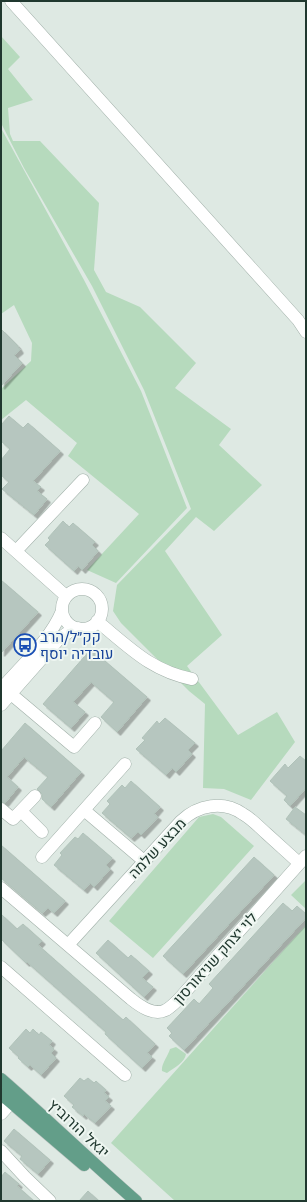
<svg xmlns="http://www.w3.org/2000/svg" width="307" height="1202" font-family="'Space Grotesk',Heebo,sans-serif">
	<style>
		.green { fill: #b6dabd }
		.building { fill: #b6c6bf; stroke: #b0c2b9; filter: url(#shadow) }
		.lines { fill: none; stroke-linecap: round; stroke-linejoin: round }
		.minor-casing { stroke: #a1b0a9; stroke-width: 13 }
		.major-casing { stroke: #bcc3c1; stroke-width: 13 }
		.minor { stroke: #fff; stroke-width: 12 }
		.major { stroke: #639e89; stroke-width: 12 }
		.labels { text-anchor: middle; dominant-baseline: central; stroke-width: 4; stroke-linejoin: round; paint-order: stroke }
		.transit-label { font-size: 15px; fill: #164399; stroke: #eef6f1; text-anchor: start }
		.street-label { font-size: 15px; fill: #20382f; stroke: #eef6f1 }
	</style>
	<defs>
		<filter id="shadow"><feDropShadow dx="3.5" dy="3.5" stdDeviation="0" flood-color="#0004"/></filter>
	</defs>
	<rect width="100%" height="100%" fill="#dee9e3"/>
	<!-- green -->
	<path class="green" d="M1,36L20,57L8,69L33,100L8,108L10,134L13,141H40L99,203L94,270L106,292L140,307L196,363L175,388L231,429L219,445L262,485L214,531L196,517L165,551L222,635L187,666L238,735L277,712L295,742L251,800L224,789L203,788L205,704L189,691L121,623L113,611L117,585L191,509L144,390L92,286L24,168L1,123Z
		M1,128L84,280L141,391L187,508L116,583L87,570L139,514L68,456L77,443L26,400L1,420V389L31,361L32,343L14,305L1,314Z
		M213,814L221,817L254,846L153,958L109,921L199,817Z
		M306,880V909L291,895Z
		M306,925V1201H175L111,1143Z
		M176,1047L186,1054C185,1062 174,1068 167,1073L162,1071C161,1064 168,1056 170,1049Z"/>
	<!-- building -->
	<path class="building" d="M1,329L17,345L20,350L14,355L22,363L1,386Z
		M9,416L23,428L28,423L60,451L33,481L41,487L37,491L47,499L34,515L2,489L9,482L1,475V460L10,449L1,441V425Z
		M63,521L69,527L73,523L95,542L92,545L98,551L82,570L78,566L74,571L45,545L50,540L48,538Z
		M1,580L38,612L1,653Z
		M91,649L147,697L117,732L101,717L114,702L91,682L73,702L85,712L71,728L43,704Z
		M165,718L195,743L188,750L192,754L176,772L172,768L166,775L136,749L145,740L142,738L157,721L159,724Z
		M25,723L81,772L51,807L42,799V794L37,789L48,777L24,757L7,777L18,787L5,803L1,802V751Z
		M300,756L306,761V788L290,806L284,800L287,796L270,781L285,764L288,768Z
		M131,781L160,807L154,814L158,817L141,835L138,832L131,838L102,813L110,804L107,801L122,785L125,788Z
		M295,807L306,815V835L286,819Z
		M83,833L112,858L106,865L110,869L94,887L90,883L84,890L54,865L62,855L60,853L75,837L78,839Z
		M1,845L65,901L54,913L48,908L42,913L1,878Z
		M254,857L274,875L183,974L163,956Z
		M283,903L292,911L297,906L306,914V918L184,1050L169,1036L172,1033L167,1028L194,999L199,1004L213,988L209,984Z
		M1,914L17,929L23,924L42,941L38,945L123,1020L126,1017L155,1044L147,1053L152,1057L142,1068L105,1034L106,1032L27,962L26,963L1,939Z
		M108,940L128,958L131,955L149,971L142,978L153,987L144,997L96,953Z
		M26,1029L30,1033L33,1029L39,1035L41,1032L52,1041L49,1045L54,1049L51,1053L56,1058L41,1075L30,1065L28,1067L18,1058L19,1057L9,1048Z
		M80,1078L84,1081L88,1078L94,1083L96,1081L106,1090L104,1093L109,1097L105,1101L111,1106L95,1123L84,1114L83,1116L72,1107L74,1105L64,1096Z
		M14,1129L50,1160L38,1174L20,1159L22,1156L4,1141Z
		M5,1172L19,1184L17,1186L34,1201H1V1177Z
		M88,1191L99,1201H79Z"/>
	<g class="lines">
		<!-- minor casing -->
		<g class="minor-casing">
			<path id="minor" d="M11,1L298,320L306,332
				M1,538L66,596
				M16,551L83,480
				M62 609a20 20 0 1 1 40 0a20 20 0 1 1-40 0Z
				M97,621C129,647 151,671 192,679
				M1,689C22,665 50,640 62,611
				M11,694L74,747L95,723
				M1,705L60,638L70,631L78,628
				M1,809L13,819L35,796
				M84,810L144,861
				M21,811L42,832
				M42,857L125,764
				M1,888L131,999C141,1007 154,1016 166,1010C171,1007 175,1003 179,999L306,856
				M68,945L181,821C198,805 223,800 243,814C252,819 259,827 267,834C278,844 288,853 299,863
				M1,967L125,1075
				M1,1114L11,1103
				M1,1151L25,1177L50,1201"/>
		</g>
		<!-- major casing -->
		<g class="major-casing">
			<path id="major" d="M1,1079C47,1119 90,1161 136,1201
				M1,1094L84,1165"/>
		</g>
		<!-- minor -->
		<use href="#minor" class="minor"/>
		<!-- major -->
		<use href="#major" class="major"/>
	</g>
	<!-- icons -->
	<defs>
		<g id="bus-ring" transform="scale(1.15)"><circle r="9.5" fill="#eef6f1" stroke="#1a4fb4" stroke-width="1.5"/><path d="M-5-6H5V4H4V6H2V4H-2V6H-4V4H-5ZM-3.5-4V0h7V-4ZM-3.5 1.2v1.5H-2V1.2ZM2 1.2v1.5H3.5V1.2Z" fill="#1a4fb4"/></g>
	</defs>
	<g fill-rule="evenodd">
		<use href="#bus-ring" x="25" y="645"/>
	</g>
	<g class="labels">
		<!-- transit labels -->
		<g class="transit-label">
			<text x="40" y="636">קק״ל/הרב<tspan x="40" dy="17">עובדיה יוסף</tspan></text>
		</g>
		<!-- street labels -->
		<g class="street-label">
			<text transform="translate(157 848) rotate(-47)">מבצע שלמה</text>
			<text transform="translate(215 958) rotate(-48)">לוי יצחק שניאורסון</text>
			<text transform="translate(79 1128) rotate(43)">יגאל הורוביץ</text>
		</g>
	</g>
	<!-- border -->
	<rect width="307" height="1202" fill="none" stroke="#20382f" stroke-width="4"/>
</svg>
